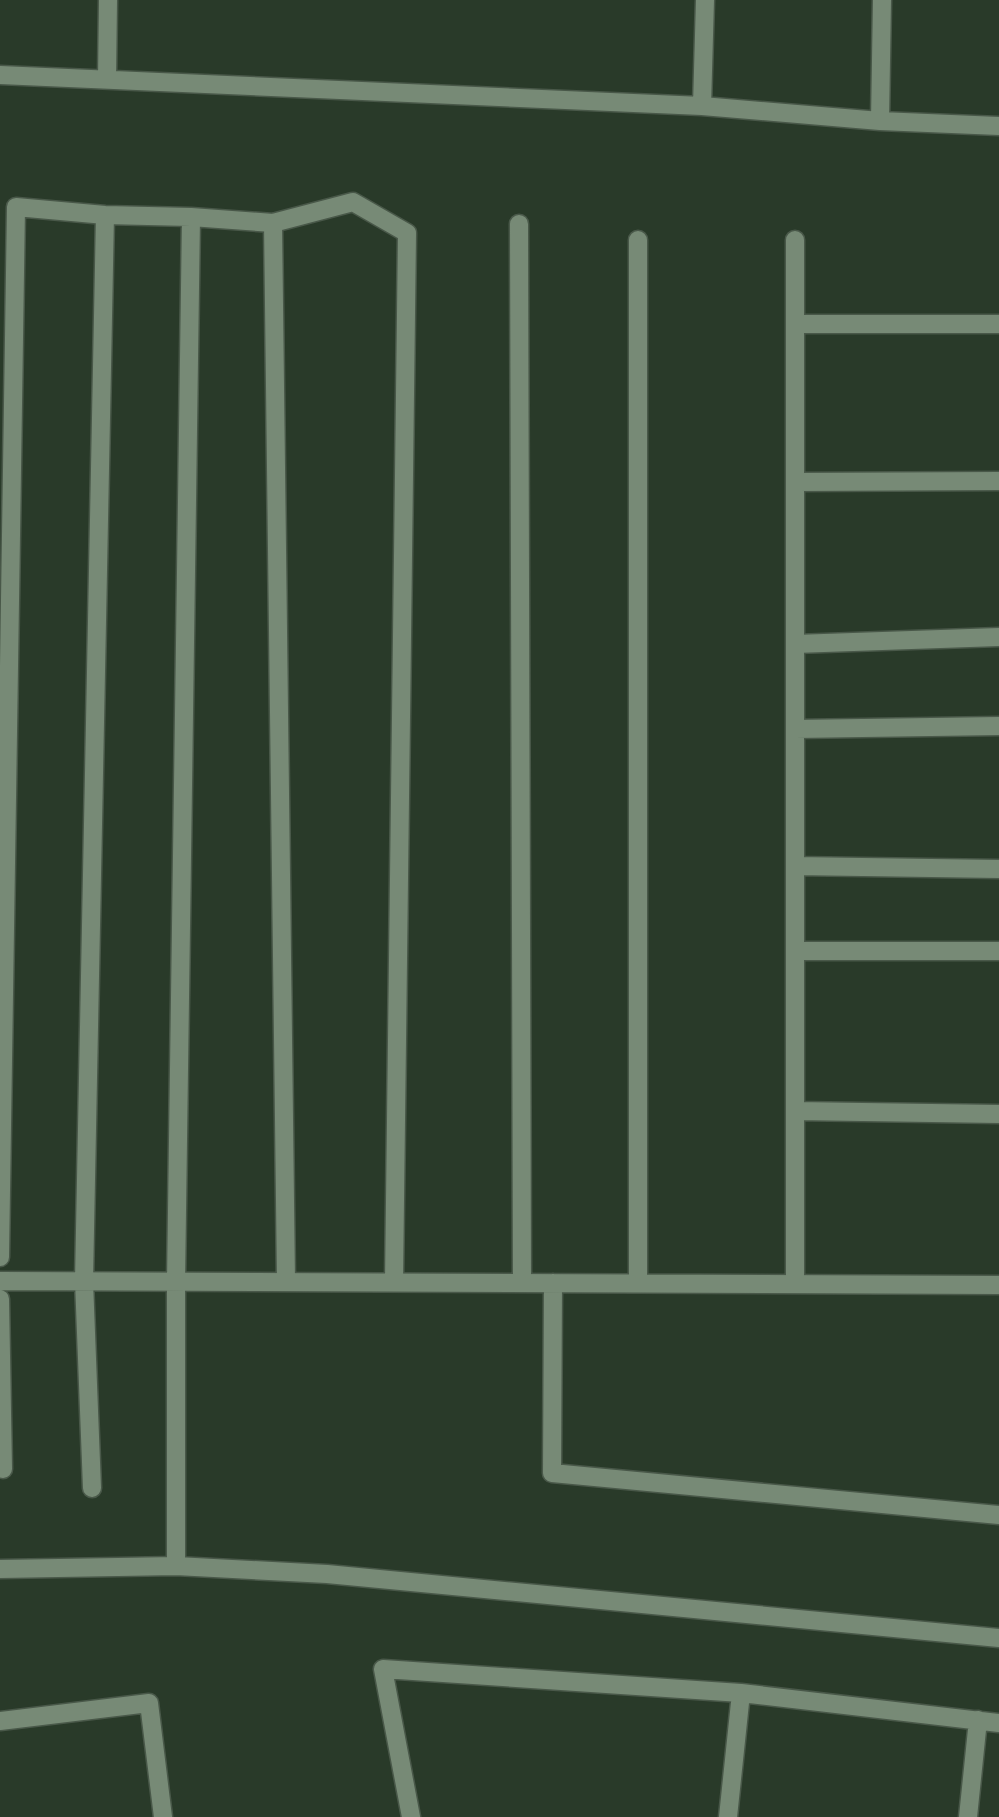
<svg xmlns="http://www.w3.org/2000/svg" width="999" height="1817" font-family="Bitter,serif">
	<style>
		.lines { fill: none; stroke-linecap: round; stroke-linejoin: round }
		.minor-casing { stroke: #495849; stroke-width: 21 }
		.minor { stroke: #778a76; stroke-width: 18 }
	</style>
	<rect width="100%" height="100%" fill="#293a29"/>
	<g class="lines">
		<!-- minor casing -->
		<g class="minor-casing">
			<path id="minor" d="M0,75L702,106L880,121L999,126
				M107,79L108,0
				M702,106L705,0
				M880,121L882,0
				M273,223L286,1282
				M519,224L522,1283
				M795,240V1284
				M795,324H999
				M795,482L999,481
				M795,644L999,637
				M795,729L999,726
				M795,866L999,869
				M795,951H999
				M795,1111L999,1114
				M0,1257L16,207L105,215L191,217L273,223L353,202L407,233L394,1282
				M0,1281L999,1285
				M553,1283L552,1473L999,1515
				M638,1283V240
				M0,1299L3,1469
				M92,1488L84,1281L105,215
				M176,1566V1282L191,217
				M0,1569L176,1566L327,1574L999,1638
				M0,1721L149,1703L163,1817
				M411,1817L383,1669L741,1693
				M728,1817L741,1693L999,1723
				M968,1817L978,1720"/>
		</g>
		<!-- minor -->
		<use href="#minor" class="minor"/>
	</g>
</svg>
